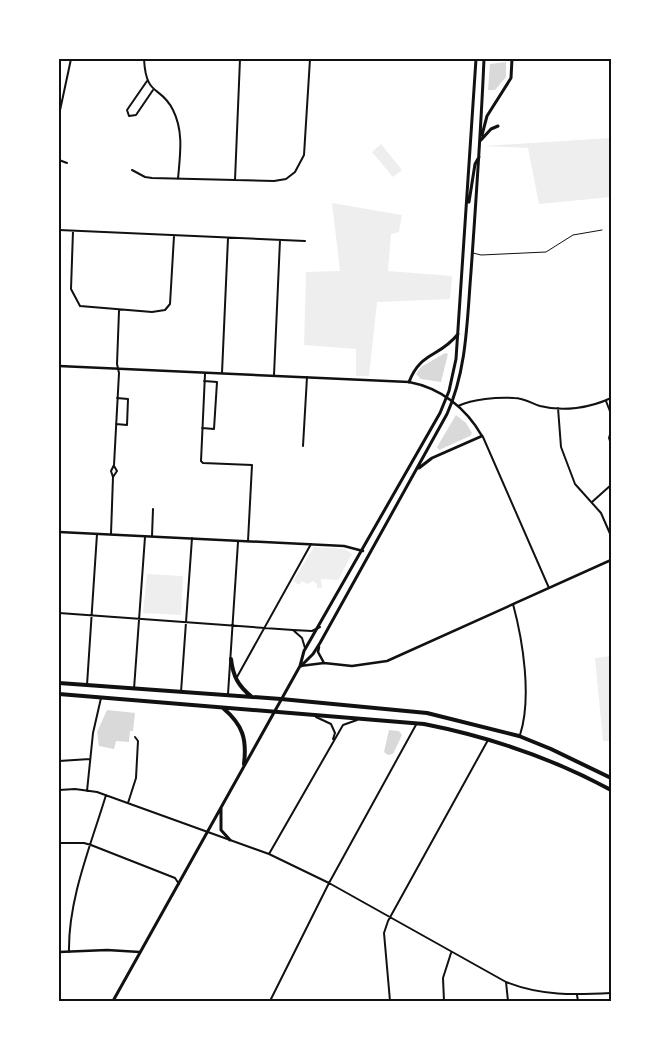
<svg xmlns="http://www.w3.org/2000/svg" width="670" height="1060" font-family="Figtree,sans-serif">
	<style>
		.green { fill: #eee }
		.water { fill: #d9d9d9 }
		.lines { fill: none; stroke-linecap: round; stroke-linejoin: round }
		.service { stroke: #111; stroke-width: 1 }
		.minor { stroke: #111; stroke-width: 2 }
		.tertiary { stroke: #111; stroke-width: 2.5 }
		.primary { stroke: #111; stroke-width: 3 }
		.trunk { stroke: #111; stroke-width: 4 }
		.neatline { fill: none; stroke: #111; stroke-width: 2 }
	</style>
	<rect width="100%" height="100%" fill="#fff"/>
	<!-- green -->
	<path class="green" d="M611,138V197L539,204L528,148L484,146Z
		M381,144L402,170L393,177L372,152Z
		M332,203L402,215L399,232L391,234L388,271L452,276L450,299L377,302L369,376H356V349L304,345L306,272L340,271Z
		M314,547L345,549L352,554L338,580L321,579L322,588H317V584L313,581L307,584L302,581L299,585L293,581Z
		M147,574L183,576L181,615L143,613Z
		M611,656V741H603L595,658Z"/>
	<!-- water -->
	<path class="water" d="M506,62V77L495,90H488L490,64Z
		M445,353L448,354L441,382L421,379L416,374L421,367Z
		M456,415L466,423L472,433L470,436L439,450L437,447Z
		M107,710L135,713L133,731H130L129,742L116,741L114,749L99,746L97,732Z
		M389,730L399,731L402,735L393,754L388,755L384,752Z"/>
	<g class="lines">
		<!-- service -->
		<path class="service" d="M473,253L481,255L546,252L573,235L602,230"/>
		<!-- minor -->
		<path class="minor" d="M144,59C146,98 161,85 173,110C184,132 180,155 178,179
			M147,81L127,110L129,116L136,115L153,90
			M59,115L71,59
			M59,160L67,163
			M132,170L145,177L152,178L274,181L286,179L295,172L304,155L310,59
			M235,180L240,59
			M59,230L305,241
			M73,231L71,289L80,306L152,312L165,310L170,304L174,236
			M222,373L228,238
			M205,374L201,461L203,463L252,465L248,541
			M274,375L280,240
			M606,401L611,414
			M458,406C473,399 497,397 514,398C524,398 531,403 540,406C563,412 590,408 611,398
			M558,408L561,447L575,484L601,513L611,536
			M116,424L127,425L128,399L117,398
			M202,428L214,429L217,382L204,381
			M611,431L609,438L611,444
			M483,437L549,588
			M303,446L307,377
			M113,477L117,471L114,466
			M592,502L611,485
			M111,534L113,477L111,471L114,465L119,373L117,364L119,311
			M152,536L153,509
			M513,604C523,641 532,698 520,735
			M59,613L293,630L312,631L320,627
			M293,630L302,638L305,648
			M237,677L311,544
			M87,685L97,534
			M134,689L145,537
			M181,692L192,538
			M228,694L238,542
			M316,717L331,724L335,733L333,739
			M59,761L90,759
			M59,790L75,789L97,792L269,854L329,883L506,982C541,996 574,995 611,993
			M87,791L93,733L101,698
			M128,803L136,778L138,741L135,737
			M59,843H84L91,845L175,878L179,884
			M269,854L343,725L357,720
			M69,952C68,899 91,845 106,795
			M506,982L508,1001
			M577,995L578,1001
			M270,1001L329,883L417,723
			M390,1001L384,933L388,921L488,740
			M444,1001L443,978L451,953"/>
		<!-- tertiary -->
		<path class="tertiary" d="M59,366L409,382C441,388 466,408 482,436
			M59,532L344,546L363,551
			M319,647L318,652L324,663
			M300,666L324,663L352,666L387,661L611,560
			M59,952L107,950L140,952"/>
		<!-- primary -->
		<path class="primary" d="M482,135L487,116L511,78L512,59
			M481,140L491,129L498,126
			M469,202L475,164L479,157
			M409,382C421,351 439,358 458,334
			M419,468L432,458L482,436
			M301,666L313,654L320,643L447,414C467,370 467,320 471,272C476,201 481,130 484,59
			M221,808V830L230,840
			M113,1001L300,666L304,651L440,413L449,391L456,359L476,59"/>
		<!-- trunk -->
		<path class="trunk" d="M231,659C233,676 238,686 252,697
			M59,683L281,699L427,713L519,736L551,749L611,778
			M59,694L424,724C490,737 552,758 611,790
			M223,708C243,725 247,739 244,764"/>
	</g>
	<!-- border -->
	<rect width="670" height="1060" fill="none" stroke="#ffffff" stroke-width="120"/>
	<rect x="60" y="60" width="550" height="940" class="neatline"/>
</svg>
